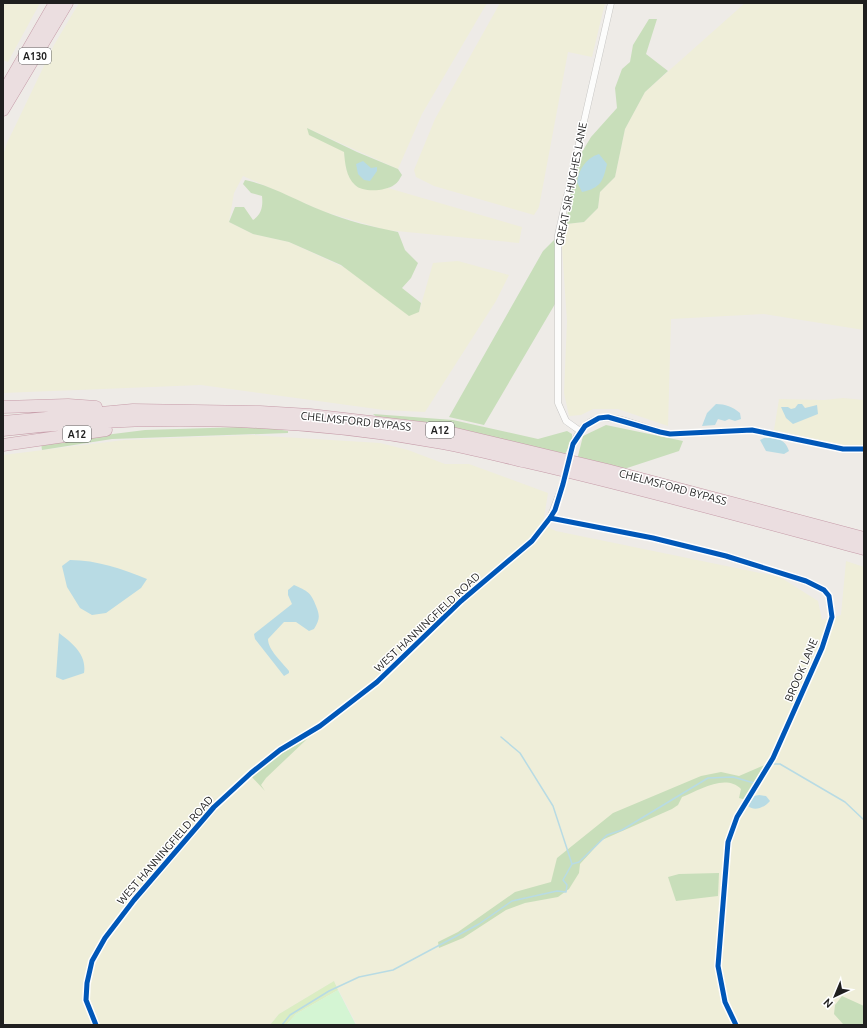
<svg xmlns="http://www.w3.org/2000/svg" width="867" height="1028" font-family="Ubuntu,sans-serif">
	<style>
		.farmland { fill: #efeed9 }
		.grass { fill: #dbedc3 }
		.forest { fill: #c8deba }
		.park { fill: #d4f5d3 }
		.water { fill: #b8dbe4 }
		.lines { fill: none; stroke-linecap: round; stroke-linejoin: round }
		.stream { stroke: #b8dbe4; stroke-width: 1.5 }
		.street-casing { stroke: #c6c5c3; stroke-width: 7 }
		.highway-casing { stroke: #c69ca9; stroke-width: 13 }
		.street { stroke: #fcfcfb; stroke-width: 6 }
		.highway { stroke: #ebdee0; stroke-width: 12 }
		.street-bridge-casing { stroke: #c6c5c3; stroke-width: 7; stroke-linecap: butt }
		.street-bridge { stroke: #fcfcfb; stroke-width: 6 }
		.cycleway-casing { stroke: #fff; stroke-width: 8 }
		.cycleway { stroke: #0057b8; stroke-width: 5 }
		.labels { text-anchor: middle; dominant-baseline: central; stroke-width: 3; stroke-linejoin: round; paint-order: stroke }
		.shield { fill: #fff; stroke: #626262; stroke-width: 1 }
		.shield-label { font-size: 10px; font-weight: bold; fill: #1f1f1f }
		.street-label { font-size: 11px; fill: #1f1f1f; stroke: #fff }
	</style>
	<rect width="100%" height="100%" fill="#eeebe7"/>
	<!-- farmland -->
	<path class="farmland" d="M3,3H40L8,62L3,60Z
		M79,3H487L422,114L398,169L307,128L344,152L347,171L355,185L378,189L388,188L522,227L519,243L386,230L322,211L243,176L234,193L229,222L253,234L289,242L352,271L419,312L433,263L458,261L509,275L496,301L425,412L384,410L201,385L3,393V155L7,143L54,45Z
		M500,3H605L592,57L568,52L539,207L534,215L434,186L416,177L414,170L435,119Z
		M745,3H864V330L764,314L671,319L668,426L618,409H593L581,415L569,416L564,393L567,321L561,233L566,224L584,222L598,208L600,192L615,177L625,129L645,92Z
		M843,398L864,400V446H847L774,430L779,399L824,400Z
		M252,435L380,443L408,450L445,464H469L548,493L543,524L556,531L780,577L818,601L822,620L841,615L846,561L864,567V1025H357L334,981L279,1014L270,1025H11L3,1022V455L124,440Z"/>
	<!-- grass -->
	<path class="grass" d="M334,981L338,990L296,1014L286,1025H270L279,1014Z"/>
	<!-- forest -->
	<path class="forest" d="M649,19H657L646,54L668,71L645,92L625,129L615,177L600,192L598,208L584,222L566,224L576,162L591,137L617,108L615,88L622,69L630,62L633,45Z
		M307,128L357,152L398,169L402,175C400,178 398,183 394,185C386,191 363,193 355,185C346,177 345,163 344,152L309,135Z
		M245,180C273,186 297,201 323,211C347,221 373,227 398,232L405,250L418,263L411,278L402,288L421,303L419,312L409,316L341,265L289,242L253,234L229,222L235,207H244L253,220C262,214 263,206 262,196L251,193L243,184Z
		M555,239L558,254L555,304L484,425L449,417L543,251Z
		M373,414L453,420L538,439L567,431L572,434V441L564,456L379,419Z
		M606,425L683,441L679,451L621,470L577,460L583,436Z
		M242,427L270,428L288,431V433L112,439L42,450L41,443L145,430Z
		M307,739L266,778L261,785L265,791L250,775L280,754Z
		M767,764L746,800L739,798L741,789C725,773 698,791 682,797L678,805L672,809L602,840L580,864L579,873L569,889L558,897L525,903L506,910L463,938L439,948L438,942L458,932L515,892L551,882L557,858L613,813L701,776L721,772L739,776Z
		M719,873L718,896L676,901L668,877L679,874Z
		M842,996L864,1006V1025L843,1024L834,1014L835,1005Z"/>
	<!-- park -->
	<path class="park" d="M338,990L356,1025H286L296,1014Z"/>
	<!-- water -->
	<path class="water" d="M599,154L607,164C603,181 601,188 582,192L577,182C579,169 586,158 599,154Z
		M363,161L371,168L377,167V171L370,181L364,180L358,174L356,164Z
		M716,404C725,404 733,407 740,413L741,419L735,421L729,419L725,421L718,419L715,425L702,426L707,413Z
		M798,404H802L805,408L817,405L818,414L793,424L786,418L781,407H788L791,409L795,408Z
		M764,438C776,438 785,438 789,451L784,454L766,451L760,440Z
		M70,560C97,560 122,569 147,579L141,588L106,613L92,615L80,608L67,587L62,566Z
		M294,585C307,591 311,592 316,606C320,616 320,619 314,629L309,631L296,622H284L268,639C268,650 282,662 289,671V673L284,676L255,639L254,634L292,604L288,595V590Z
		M59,633C72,643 87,654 84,673L63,680L56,677Z
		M759,795L766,796L770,801C765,807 755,812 748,806L754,796Z"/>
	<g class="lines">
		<!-- stream -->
		<path class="stream" d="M501,737L520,753L553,806L572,864
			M771,764H780L845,802L864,820
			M282,1025L290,1015L329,991L359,977L393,970L479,924L512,901L557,891L566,892L567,885L563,880L572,864L579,862L607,835L622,830L708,778L733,777L754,783"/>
		<!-- street casing -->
		<g class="street-casing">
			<path id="street" d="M580,431L566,421L558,403V235L611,3
				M573,444C593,395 635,429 670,434L752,430L843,449H864
				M550,518L653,538L726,556L806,581L824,590L829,596L832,617L822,648L773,758L737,817L728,842L718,966L725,1002L736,1025
				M96,1025L86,1000L87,983L92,961L105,938L134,900L214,807L251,773L280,750L320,726L377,682L461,601L532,541L550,518L563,484"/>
		</g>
		<!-- highway casing -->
		<g class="highway-casing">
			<path id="highway" d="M3,93L55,3
				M3,110L67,3
				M3,407L68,405L96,407
				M3,422L133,410L260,412L310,415L439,430L607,470L864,538
				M3,430C144,414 297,417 437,442C467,447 497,455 527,462C641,488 752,519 864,549
				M3,445L106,430"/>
		</g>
		<!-- street -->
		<use href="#street" class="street"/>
		<!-- highway -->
		<use href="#highway" class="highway"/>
		<!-- street-bridge casing -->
		<g class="street-bridge-casing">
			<path id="street-bridge" d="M563,484L573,444"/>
		</g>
		<!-- street-bridge -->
		<use href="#street-bridge" class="street-bridge"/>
		<!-- cycleway casing -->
		<g class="cycleway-casing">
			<path id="cycleway" d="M550,518L653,538L726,556L806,581L824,590L829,596L832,617L822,648L773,758L737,817L728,842L718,966L725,1002L736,1025
				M96,1025L86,1000L87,983L92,961L105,938L134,900L214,807L251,773L280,750L320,726L377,682L461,601L532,541L550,518L555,510L563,484L573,444L585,426L599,418L608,417L660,432L670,434L752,430L843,449H864"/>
		</g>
		<!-- cycleway -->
		<use href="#cycleway" class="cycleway"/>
	</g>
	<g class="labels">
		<!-- shield labels -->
		<g class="shield">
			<rect x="19" y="48" width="32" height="16" rx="3"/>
			<rect x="426" y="422" width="28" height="16" rx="3"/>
			<rect x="63" y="426" width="28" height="16" rx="3"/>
		</g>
		<g class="shield-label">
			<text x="35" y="56">A130</text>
			<text x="440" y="430">A12</text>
			<text x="77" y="434">A12</text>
		</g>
		<!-- street labels -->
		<g class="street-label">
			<text transform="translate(571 184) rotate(-79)">GREAT SIR HUGHES LANE</text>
			<text transform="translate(356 421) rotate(6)">CHELMSFORD BYPASS</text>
			<text transform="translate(673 487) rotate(15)">CHELMSFORD BYPASS</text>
			<text transform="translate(427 622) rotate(-43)">WEST HANNINGFIELD ROAD</text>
			<text transform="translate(801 670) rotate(-67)">BROOK LANE</text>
			<text transform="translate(165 850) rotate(-49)">WEST HANNINGFIELD ROAD</text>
		</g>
	</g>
	<!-- border -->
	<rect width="867" height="1028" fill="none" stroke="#1f1f1f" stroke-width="8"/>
	<!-- north arrow -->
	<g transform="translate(835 996) rotate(224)" stroke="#ffffff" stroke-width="3" paint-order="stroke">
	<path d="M0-3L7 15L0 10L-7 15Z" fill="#1f1f1f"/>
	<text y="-6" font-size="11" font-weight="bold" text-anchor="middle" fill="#1f1f1f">N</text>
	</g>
</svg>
